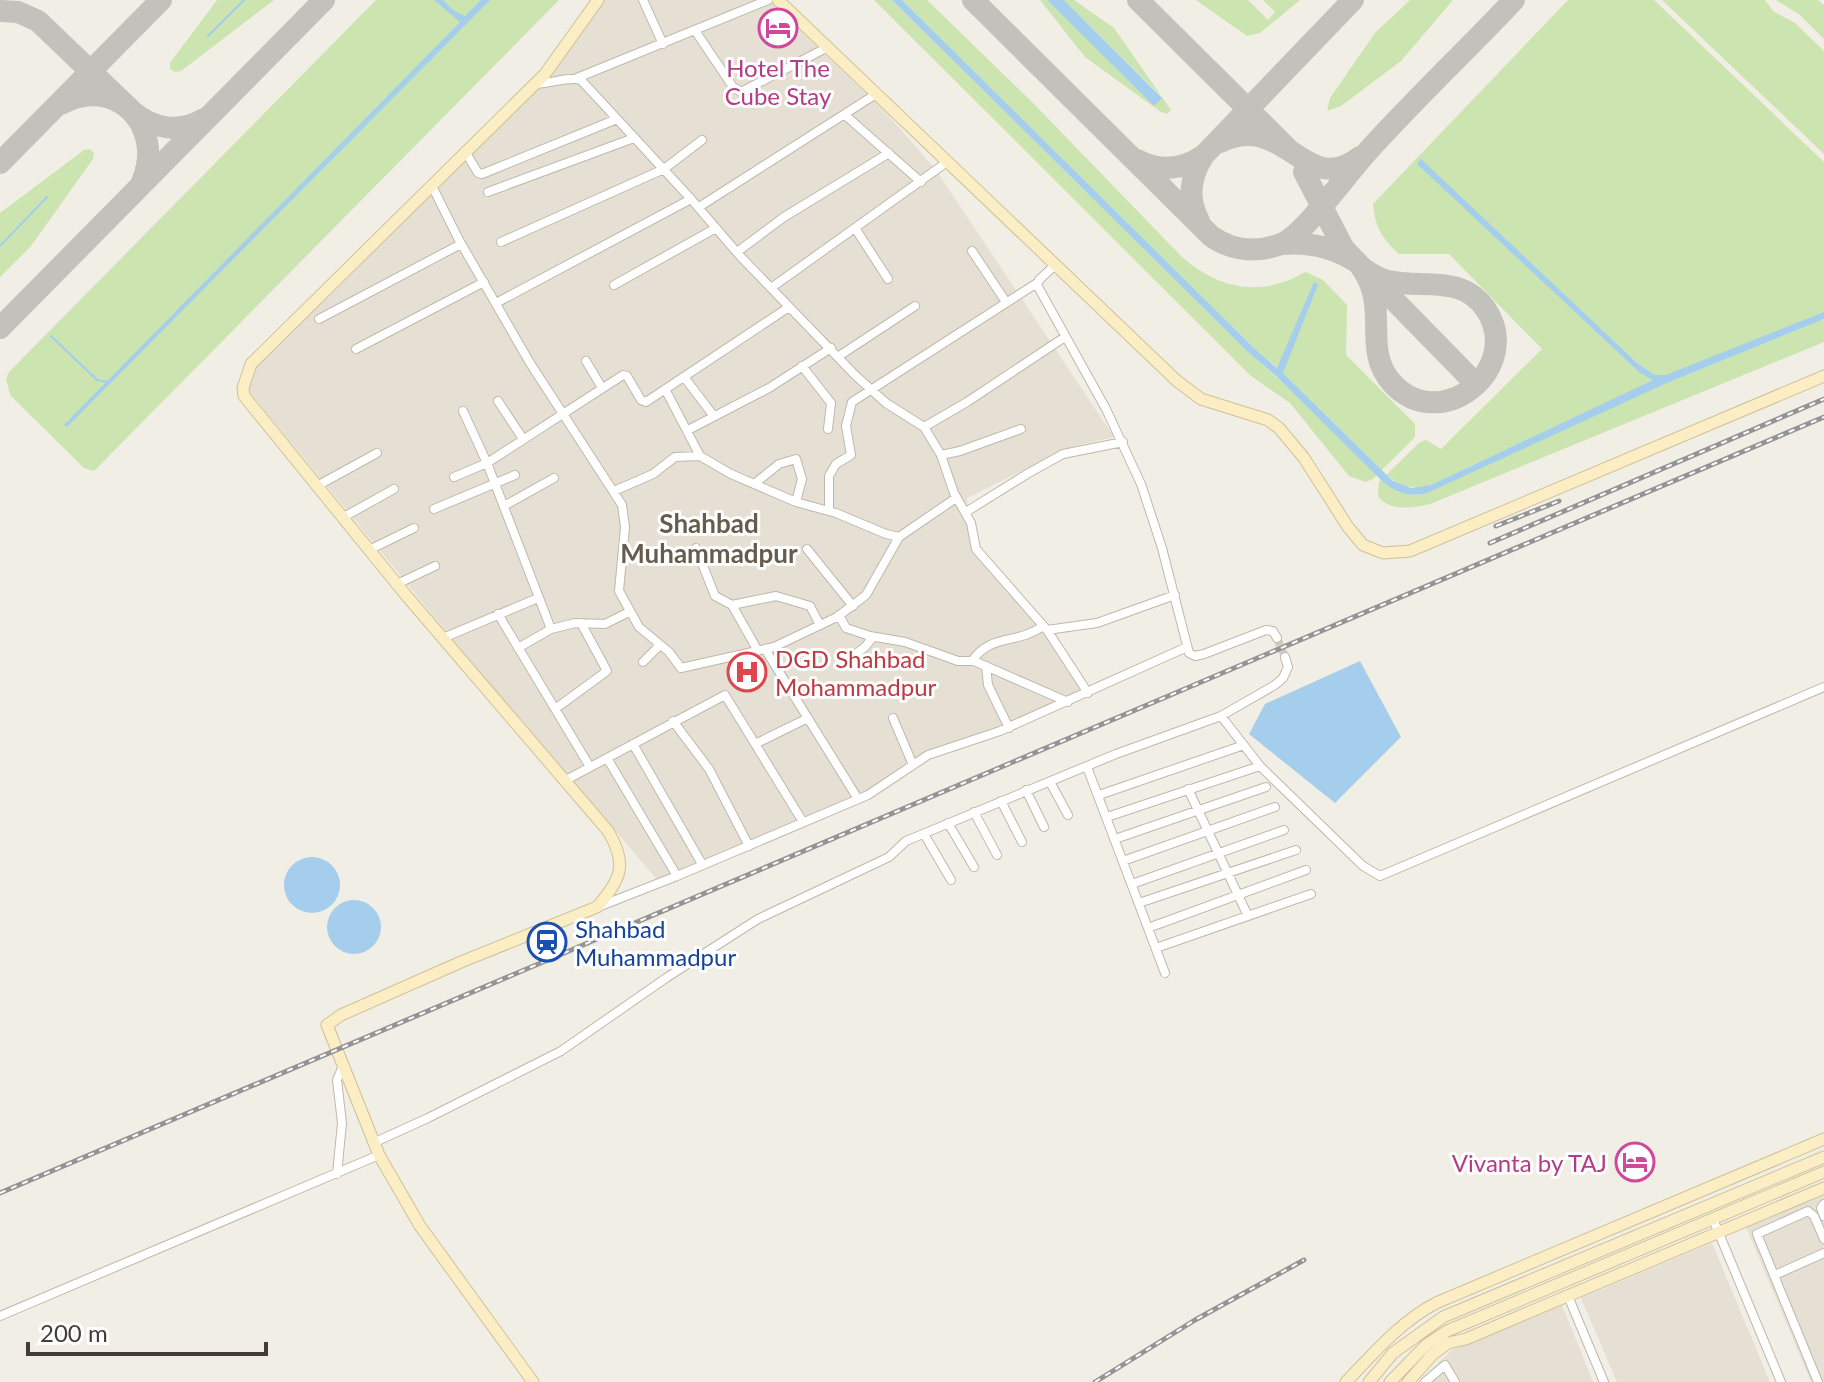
<svg xmlns="http://www.w3.org/2000/svg" width="1824" height="1382" font-family="Lato,sans-serif">
	<style>
		.residential { fill: #e5e0d3 }
		.green { fill: #cce4b0 }
		.water { fill: #a4ceec }
		.lines { fill: none; stroke-linecap: round; stroke-linejoin: round }
		.stream { stroke: #a4ceec; stroke-width: 2 }
		.taxiway { stroke: #c2c1bc; stroke-width: 22 }
		.street-tunnel { stroke: #cecbc2; stroke-width: 8; stroke-dasharray: 8 4; stroke-linecap: butt }
		.street-casing { stroke: #bfb8ab; stroke-width: 10 }
		.secondary-casing { stroke: #cfc197; stroke-width: 13 }
		.street { stroke: #fff; stroke-width: 8 }
		.secondary { stroke: #fbeec5; stroke-width: 11 }
		.rail-casing { stroke: #949494; stroke-width: 5 }
		.rail { stroke: #fff; stroke-width: 2; stroke-dasharray: 6; stroke-linecap: butt }
		.labels { text-anchor: middle; dominant-baseline: central; stroke-width: 6; stroke-linejoin: round; paint-order: stroke }
		.hotel-label { font-size: 24px; fill: #b23c85; stroke: #fff }
		.health-label { font-size: 24px; fill: #be3a42; stroke: #fff; text-anchor: start }
		.transit-label { font-size: 24px; fill: #164399; stroke: #fff; text-anchor: start }
		.neighbourhood-label { font-size: 26px; font-weight: bold; fill: #665c4d; stroke: #fff }
	</style>
	<rect width="100%" height="100%" fill="#f1eee5"/>
	<!-- residential -->
	<path class="residential" d="M601,0H768L889,116L936,170L1114,437L1071,447L967,498L969,531L1019,601L1088,688L923,761L830,810L659,882L469,659L247,389L252,368L337,289L559,62Z
		M1824,1194V1382H1811L1746,1227Z
		M1712,1243L1770,1382H1617L1581,1298Z
		M1562,1305L1593,1382H1418L1452,1350Z"/>
	<!-- green -->
	<path class="green" d="M217,0H274L181,71L175,72L170,69V63Z
		M376,0H559L94,471L84,468L10,395L6,379L9,372Z
		M874,0H892L1249,353L1381,469L1283,373L1314,283L1278,368L1254,348L902,0H927L1033,103L1182,257C1213,284 1249,296 1289,280C1295,278 1300,274 1306,272L1323,280L1347,305L1346,355L1415,424V437L1373,479L1366,482L1349,476L1290,403L1251,376Z
		M1040,0H1047L1154,105L1162,97L1064,0H1074L1114,28L1171,110L1167,114L1161,112L1085,57Z
		M1196,0H1248L1268,20L1275,12L1263,0H1300L1260,33L1247,36Z
		M1410,0H1453L1401,61L1341,106L1327,111L1330,98L1375,33Z
		M1568,0H1654L1824,162V312L1666,376L1655,375L1637,363L1417,163L1640,373L1654,380L1431,485C1413,489 1401,488 1387,475L1382,481L1398,492L1419,495L1667,383L1824,319V342L1430,504C1413,508 1389,512 1378,496L1379,482L1419,443L1426,440L1441,449L1542,349L1449,254H1399C1382,238 1375,227 1373,204Z
		M1662,0H1765L1773,11L1795,23L1824,51V154Z
		M1776,0H1818L1824,5V39L1800,15Z
		M90,149L94,153L93,159L31,246L0,277V213L84,150Z"/>
	<!-- water -->
	<path class="water" d="M434,0H443L453,10L465,16L481,0H490L67,427L64,425L460,22Z
		M892,0H902L1254,348L1277,368L1314,282L1318,285L1283,373L1393,481L1411,488L1431,485L1653,380L1640,373L1417,164L1421,159L1637,363L1655,375H1666L1824,312V319L1667,383L1427,493C1409,497 1396,493 1382,481L1276,376L1249,353Z
		M1047,0H1064L1162,98L1154,106Z
		M1360,661L1401,737L1335,803L1249,734L1265,704Z
		M284 885a28 28 0 1 1 56 0a28 28 0 1 1-56 0Z
		M327 927a27 27 0 1 1 54 0a27 27 0 1 1-54 0Z"/>
	<g class="lines">
		<!-- stream -->
		<path class="stream" d="M208,36L244,0
			M0,246L47,197
			M51,336L97,380L107,382"/>
		<!-- taxiway -->
		<path class="taxiway" d="M973,0L1211,236C1232,251 1257,253 1281,244C1303,236 1350,170 1369,150C1415,99 1466,51 1514,0
			M1138,0L1288,149
			M0,11L18,12L38,21L132,111C154,130 180,133 204,119
			M61,104C115,74 166,126 142,182
			M1220,142C1286,110 1305,200 1360,157
			M1137,160C1160,172 1183,170 1204,155L1353,0
			M0,163L161,0
			M1304,172L1344,249L1474,382
			M1199,221C1187,199 1190,176 1204,155
			M1282,244C1307,242 1332,247 1353,260
			M1361,267C1370,273 1378,279 1388,281C1423,289 1460,274 1485,308C1526,367 1441,437 1392,383C1361,348 1391,308 1361,267Z
			M0,328L324,0"/>
		<!-- street-tunnel -->
		<path class="street-tunnel" d="M1277,638L1285,657"/>
		<!-- street casing -->
		<g class="street-casing">
			<path id="street" d="M643,0L663,44
				M696,32L733,87L741,92L828,47
				M577,78L768,0
				M534,84C549,84 570,76 581,80L691,199L740,256L856,376L886,403L924,427L941,455L954,493L971,523L976,549L1047,630L1088,693
				M845,115L921,182
				M466,153L478,173L482,174L617,119
				M432,186L459,240L530,363L622,505L625,527L619,591L639,627L669,652L681,668L774,647L837,617L866,595L899,537L956,498
				M488,192L634,138
				M699,207L876,94
				M855,228L888,279
				M501,242L664,169L702,140
				M972,251L1006,302
				M737,252L784,217L889,153
				M1055,265L1039,280L1037,285L1106,409L1141,484L1162,548L1189,653L1195,656L1204,654L1266,630L1273,631L1277,638
				M614,285L716,228
				M771,288L947,162
				M496,303L691,199
				M319,319L461,244
				M356,349L484,282
				M839,356L915,306
				M586,361L602,388
				M802,366L831,403L828,429
				M684,377L713,415
				M665,389L700,456
				M498,401L523,439
				M463,411L487,463L551,629
				M924,427L967,402L1065,337
				M688,430L769,388L831,348
				M941,455L960,451L1021,429
				M454,477L487,463L623,375L627,376L641,400L646,402L789,307
				M754,484L779,464L796,459L802,479L796,502
				M317,486L377,453
				M614,491L653,474L675,457L700,456L731,474L796,502L836,513L886,534L899,537
				M504,506L554,478
				M434,509L515,475
				M829,511V476L836,464L851,455L846,426L852,402L1037,283
				M966,512L1027,474L1063,454L1123,442
				M342,518L394,489
				M696,548L715,596L732,605L758,651
				M807,549L853,606
				M369,550L414,528
				M397,584L435,566
				M732,605L776,596L810,606L820,625
				M498,614L590,767
				M839,615L846,628L870,636L905,642L958,661H974L1068,702
				M1047,630L1097,623L1175,595
				M443,638L538,598
				M518,648L551,629L575,623L605,624L629,612
				M765,649L858,799
				M1285,657L1288,667L1283,678L1275,685L1221,716L1260,766L1363,866L1380,876L1824,687
				M972,661C991,633 1017,645 1043,626
				M643,662L659,646
				M840,666L865,647L873,637
				M986,666L988,685L1009,728
				M555,709L607,671L581,623
				M893,718L913,765
				M673,721L709,769L749,846
				M633,744L702,864
				M755,744L808,718
				M607,758L677,876
				M1087,767L1165,973
				M566,780L725,695L803,822
				M1050,782L1068,815
				M1188,789L1248,916
				M1026,790L1044,827
				M1099,795L1244,745
				M1001,801L1022,842
				M974,812L997,855
				M1107,817L1260,766
				M948,823L974,867
				M924,834L951,880
				M1115,839L1266,787
				M1123,861L1275,807
				M1132,884L1284,830
				M1139,903L1296,850
				M598,907L677,876L868,795L928,755L1000,731L1187,647
				M1148,928L1306,870
				M1156,948L1311,894
				M373,1143L428,1118L561,1051L666,978L758,919L889,857L906,841L1116,754L1221,716
				M337,1174L342,1123L337,1080L343,1066
				M1824,1204L1821,1208L1824,1216
				M1713,1219L1781,1382
				M1775,1275L1824,1253
				M1568,1296L1604,1382
				M0,1316L379,1155
				M1425,1382L1445,1365L1455,1382
				M1818,1382L1757,1234L1808,1211L1814,1216L1824,1239"/>
		</g>
		<!-- secondary casing -->
		<g class="secondary-casing">
			<path id="secondary" d="M778,0L1177,381L1201,399L1268,420L1279,428L1304,458L1348,527L1363,545L1383,553L1410,551L1824,376
				M533,1382L420,1226L379,1155L327,1025L341,1015L461,962L597,907C621,880 628,864 608,831L405,594L244,396L243,388L251,364L545,74L598,0
				M1346,1382C1374,1353 1400,1322 1436,1303L1824,1139
				M1369,1382L1393,1353L1443,1317L1824,1157
				M1390,1382L1426,1345L1447,1331L1824,1172
				M1408,1382L1433,1354L1448,1343L1466,1339L1520,1316L1824,1188"/>
		</g>
		<!-- street -->
		<use href="#street" class="street"/>
		<!-- secondary -->
		<use href="#secondary" class="secondary"/>
		<!-- rail casing -->
		<g class="rail-casing">
			<path id="rail" d="M1496,526L1559,501
				M1490,543L1824,399
				M0,1193L1824,417
				M1095,1382L1195,1320L1304,1260"/>
		</g>
		<!-- rail -->
		<use href="#rail" class="rail"/>
	</g>
	<!-- icons -->
	<defs>
		<g id="hotel-ring" transform="scale(2)"><circle r="9.5" fill="#fff" stroke="#d1479c" stroke-width="1.5"/><path d="M-6-4.5h1.5V1H6V5H4.5V3h-9V5H-6ZM-4 0a1.8 1.8 0 1 1 3.6 0ZM.5 0V-2.5h3Q6-2.5 6 0Z" fill="#d1479c"/></g>
		<g id="hospital-ring" transform="scale(2)"><circle r="9.5" fill="#fff" stroke="#e0444e" stroke-width="1.5"/><path d="M-5-5h3v3.5h4V-5h3V5h-3V1.5h-4V5h-3Z" fill="#e0444e"/></g>
		<g id="station-ring" transform="scale(2)"><circle r="9.5" fill="#fff" stroke="#1a4fb4" stroke-width="1.5"/><path d="M-3-6H3Q5-6 5-4V2Q5 4 3 4L4.5 6H3L1.5 4h-3L-3 6H-4.5L-3 4Q-5 4-5 2V-4Q-5-6-3-6ZM-3.5-4v3h7v-3ZM-3.5 1v1.5H-2V1ZM2 1v1.5H3.5V1Z" fill="#1a4fb4"/></g>
	</defs>
	<g fill-rule="evenodd">
		<use href="#hotel-ring" x="778" y="28"/>
		<use href="#hospital-ring" x="747" y="672"/>
		<use href="#station-ring" x="547" y="942"/>
		<use href="#hotel-ring" x="1635" y="1162"/>
	</g>
	<g class="labels">
		<!-- hotel labels -->
		<g class="hotel-label">
			<text x="778" y="67">Hotel The<tspan x="778" dy="28">Cube Stay</tspan></text>
			<text x="1607" y="1162" text-anchor="end">Vivanta by TAJ</text>
		</g>
		<!-- health labels -->
		<g class="health-label">
			<text x="775" y="658">DGD Shahbad<tspan x="775" dy="28">Mohammadpur</tspan></text>
		</g>
		<!-- transit labels -->
		<g class="transit-label">
			<text x="575" y="928">Shahbad<tspan x="575" dy="28">Muhammadpur</tspan></text>
		</g>
		<!-- neighbourhood labels -->
		<g class="neighbourhood-label">
			<text x="709" y="523">Shahbad<tspan x="709" dy="30">Muhammadpur</tspan></text>
		</g>
	</g>
	<!-- scale -->
	<path d="M28 1342v12h238v-12" fill="none" stroke="#433e35" stroke-width="4"/>
	<text x="40" y="1342" font-size="24" fill="#433e35" stroke="#ffffff" stroke-width="6" paint-order="stroke">200 m</text>
</svg>
